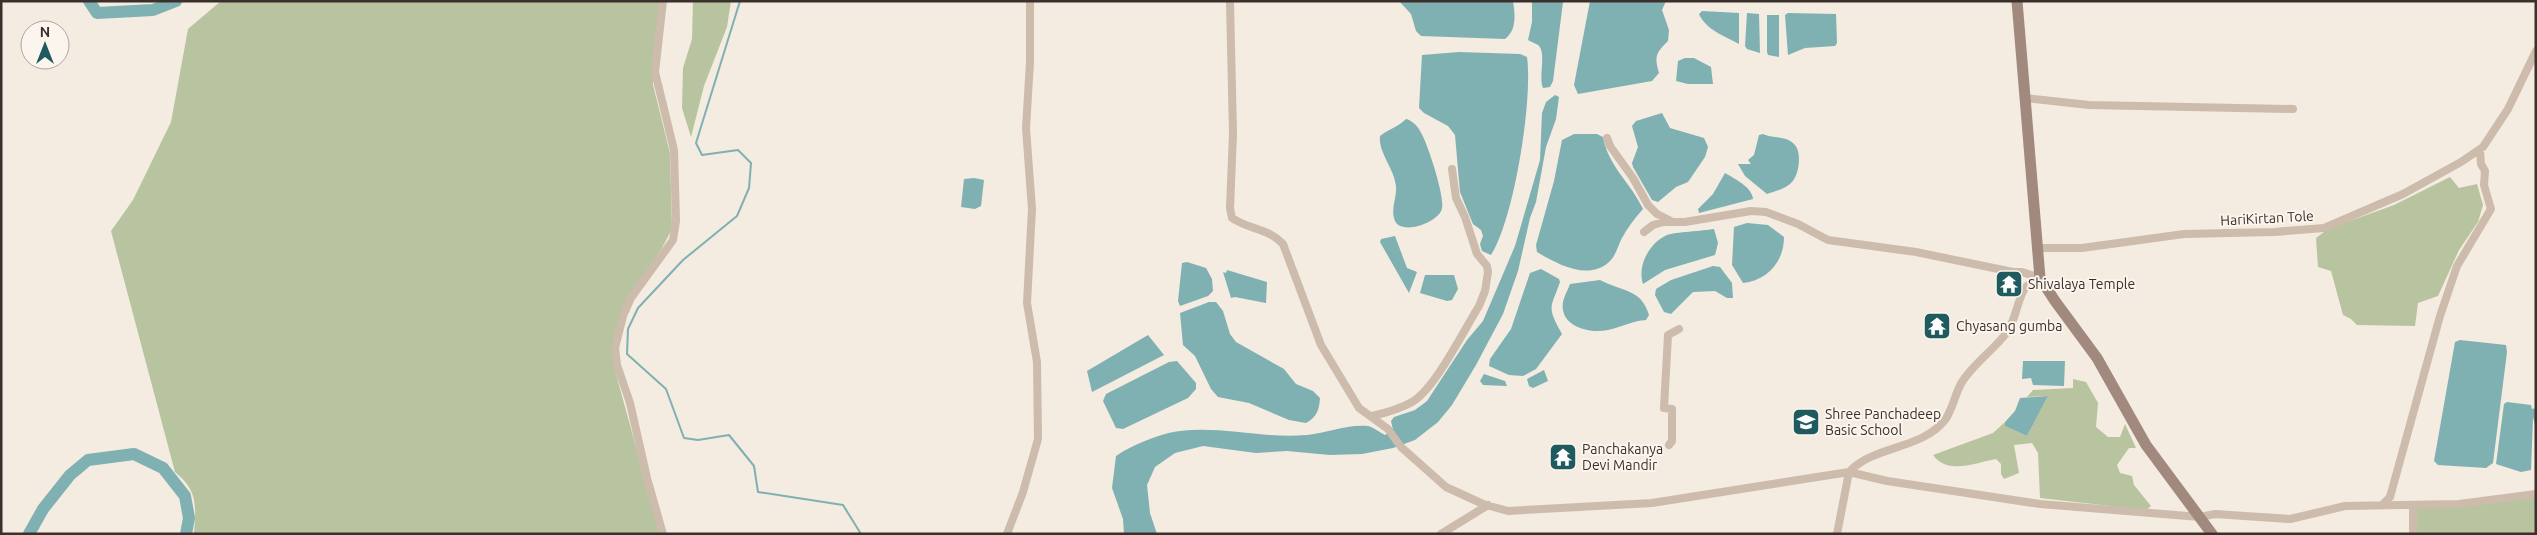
<svg xmlns="http://www.w3.org/2000/svg" width="2537" height="535" font-family="Ubuntu,sans-serif">
	<style>
		.green { fill: #b8c4a0 }
		.water { fill: #7fb0b2 }
		.lines { fill: none; stroke-linecap: round; stroke-linejoin: round }
		.stream { stroke: #7fb0b2; stroke-width: 2 }
		.river { stroke: #7fb0b2; stroke-width: 12 }
		.street { stroke: #cdbbac; stroke-width: 8 }
		.secondary { stroke: #a18a7d; stroke-width: 11 }
		.labels { text-anchor: middle; dominant-baseline: central; stroke-width: 4; stroke-linejoin: round; paint-order: stroke }
		.street-label { font-size: 14px; fill: #3b302b; stroke: #fbf5ee }
		.poi-label { font-size: 14px; fill: #3b302b; stroke: #fbf5ee; text-anchor: start }
	</style>
	<rect width="100%" height="100%" fill="#f4ebe1"/>
	<!-- green -->
	<path class="green" d="M221,1H660L653,85L670,153L672,229L662,248L625,304L614,367L660,534H194C196,505 198,491 175,472L111,231L133,200L171,122L188,29Z
		M693,1H731L727,27L704,86L691,137L682,108L683,68L692,39Z
		M2450,177L2459,188L2477,184L2483,205L2478,222L2459,250L2438,296L2418,303L2415,326L2357,325L2351,319L2343,315L2331,271L2318,267L2316,238L2328,229L2394,205Z
		M2073,379L2086,382L2098,403L2096,427L2108,437H2120L2125,424L2136,448H2129L2117,465L2120,473L2132,476L2134,485L2151,506L2146,510L2040,498L2038,453L2032,443L2014,445L2019,473L2004,479L2001,474V464L1996,459C1975,463 1947,475 1933,455L1993,433L2005,422V426L2027,436L2048,396L2027,397L2033,390L2073,388Z
		M2536,496V529L2530,534H2417L2416,508Z"/>
	<!-- water -->
	<path class="water" d="M1399,1H1513C1515,14 1517,30 1505,39L1421,36L1416,31L1411,14Z
		M1532,1L1563,2L1553,81L1550,87L1543,88C1538,77 1547,52 1538,45C1535,43 1531,42 1528,40L1532,22Z
		M1590,1H1666L1662,10L1669,30L1668,41C1656,53 1654,56 1659,73L1652,81L1578,94L1574,85Z
		M1702,11L1739,13V44C1725,36 1706,30 1699,14Z
		M1747,13L1759,14L1760,53L1747,49L1745,46Z
		M1788,13L1836,14L1837,43L1835,46L1805,48L1788,55L1785,15Z
		M1767,15H1779V57L1768,55L1767,52Z
		M1459,52L1520,54L1527,57C1533,100 1514,219 1491,255L1482,251L1480,244L1483,236L1481,230L1473,224L1460,192L1455,135L1448,126L1424,113L1419,108L1422,55Z
		M1685,58H1694L1711,67L1713,84H1688L1676,81L1678,61Z
		M1555,95L1559,97L1556,119L1546,147L1536,202L1530,218L1518,271L1503,314L1476,365L1452,405L1438,422L1415,440L1393,448L1362,454L1330,455L1287,451L1256,453L1203,446L1175,453L1155,467L1147,485L1150,513L1157,534H1124L1123,519L1112,488L1116,456C1132,445 1161,433 1180,431C1222,426 1265,439 1307,435C1328,433 1346,424 1368,426C1373,427 1379,432 1385,435L1393,430L1391,421L1394,417L1415,410L1427,401L1467,340L1483,321L1515,246L1540,160L1542,113L1546,102Z
		M1662,113L1670,128L1704,138L1708,147L1705,157L1688,182L1676,187L1658,202L1652,200L1633,167L1632,163L1638,147L1632,126L1636,121Z
		M1406,119C1411,120 1418,126 1420,131C1427,141 1445,197 1442,208C1440,222 1402,236 1395,221C1390,209 1397,198 1396,187C1395,169 1378,153 1380,136C1388,129 1397,128 1406,119Z
		M1574,134H1597L1603,137C1608,166 1631,183 1643,209C1635,218 1628,227 1622,238C1618,245 1616,256 1609,262C1588,281 1557,264 1537,252L1536,245L1554,181L1562,140Z
		M1763,134C1773,139 1787,135 1795,145C1802,153 1799,175 1792,182C1787,188 1774,192 1767,194L1745,176L1738,164H1751L1748,160L1754,155L1759,135Z
		M1725,173C1735,179 1752,187 1753,199L1699,213L1698,209L1713,194Z
		M974,178L984,180L981,206L975,209L961,207L964,179Z
		M1747,223L1768,225L1784,237C1784,262 1767,281 1743,283L1732,265L1734,227Z
		M1714,229L1718,243L1715,255L1665,270L1643,284C1637,266 1649,243 1667,235C1675,232 1703,231 1714,229Z
		M1395,236L1407,268L1417,272L1409,293L1380,242L1381,239Z
		M1187,262L1206,268L1212,279L1213,291L1208,296L1180,306L1178,301L1182,263Z
		M1713,266L1720,267L1732,283L1733,298H1727L1715,291L1693,292L1671,314L1664,312L1655,295L1656,289L1671,280Z
		M1541,269L1559,279L1560,282C1551,308 1546,306 1562,334L1536,369L1523,376L1509,375L1489,366L1490,359L1511,329L1530,273Z
		M1227,270L1267,282L1266,303L1235,297L1231,298L1223,272L1226,273Z
		M1425,275H1454L1458,289L1452,300L1447,301L1420,293Z
		M1600,280C1622,292 1641,288 1649,315L1646,320C1632,321 1622,327 1608,330C1590,334 1559,327 1563,302C1564,296 1568,290 1570,284Z
		M1209,302H1216L1223,311L1230,334L1236,342L1284,369L1296,384L1313,391L1320,398C1319,410 1317,417 1306,423L1289,420L1249,403L1218,397L1211,389L1195,356L1183,345L1180,313Z
		M1148,335L1164,355L1092,392L1087,371Z
		M2460,340L2506,345L2507,352L2493,463L2486,468L2438,465L2434,461L2455,342Z
		M1177,361L1196,383V389L1188,398L1123,429L1116,428L1103,401L1106,394L1169,362Z
		M2023,361H2065L2064,386L2033,385L2031,378L2022,379Z
		M1544,370L1548,381L1533,388L1529,386L1527,379Z
		M1484,374L1505,381L1507,386L1483,385L1480,381Z
		M2048,396L2027,436L2005,426V422L2015,411L2020,398Z
		M2507,402L2531,405L2532,409L2536,408V428L2533,417L2531,470L2521,472L2496,464L2504,404Z"/>
	<g class="lines">
		<!-- stream -->
		<path class="stream" d="M740,1L696,143L702,155L738,150L751,163L749,188L737,216L683,260L638,308L628,329L627,354L666,389L684,438L698,440L729,435L754,466L758,492L843,505L861,534"/>
		<!-- river -->
		<path class="river" d="M89,1L97,13L153,10L176,1
			M29,534L43,509L70,475L88,460L134,454L163,468L185,496L189,518L186,534"/>
		<!-- street -->
		<path class="street" d="M663,1L655,72L674,150L676,221L673,240L631,298L623,316L615,348L617,365L630,403L647,478L663,534
			M1230,1L1233,134L1230,208L1232,218C1250,230 1268,228 1283,244L1321,345L1359,408L1388,429L1401,447L1446,487L1483,504L1508,511L1652,503L1849,472C1874,445 1921,450 1945,420C1953,409 1955,393 1962,382C1973,364 1995,349 2008,331C2016,318 2017,301 2025,288C2028,284 2036,280 2040,278
			M2025,98L2089,105L2293,109
			M1607,138L1610,146L1633,178L1648,205L1657,214L1671,221
			M1644,232L1653,225L1663,222H1685L1751,211L1766,212L1798,224L1828,240L1916,252L2013,272H2022L2040,278
			M2037,248H2082L2184,234L2274,232L2324,228L2403,194L2461,162L2483,147L2508,109L2536,51
			M1372,416C1385,413 1400,409 1412,402C1435,389 1464,330 1479,306L1485,291L1488,272L1487,266L1477,254L1465,217L1456,198L1452,169
			M1669,445L1672,441V409L1664,408L1668,335L1679,329
			M2382,505L2390,497L2440,316L2457,266L2491,209L2484,185L2485,171L2481,164L2480,150
			M2413,505V534
			M1007,534L1023,492L1038,439L1037,362L1027,303L1032,209L1026,128L1030,62V1
			M1441,534L1488,505
			M1837,534L1849,472L1887,481L2040,504L2200,517L2215,514L2290,519L2345,506L2459,504L2536,494
			M2534,534L2536,532"/>
		<!-- secondary -->
		<path class="secondary" d="M2017,1L2040,278L2055,301L2097,358L2146,445L2212,534"/>
	</g>
	<!-- icons -->
	<defs>
		<g id="temple-square" transform="scale(1.4375)"><rect x="-9" y="-9" width="18" height="18" rx="4" fill="#1f5a5e" stroke="#fbf5ee"/><path d="M0-6L5-2H3V0L6.5 2.5H4V6H1.5V3h-3V6H-4V2.5H-6.5L-3 0V-2H-5Z" fill="#fff"/></g>
		<g id="school-square" transform="scale(1.4375)"><rect x="-9" y="-9" width="18" height="18" rx="4" fill="#1f5a5e" stroke="#fbf5ee"/><path d="M0-5L7-2L0 1L-7-2ZM-4 1L0 2.5L4 1V4Q0 6-4 4Z" fill="#fff"/></g>
	</defs>
	<g fill-rule="evenodd">
		<use href="#temple-square" x="2009" y="284"/>
		<use href="#temple-square" x="1937" y="326"/>
		<use href="#school-square" x="1806" y="422"/>
		<use href="#temple-square" x="1563" y="457"/>
	</g>
	<g class="labels">
		<!-- street labels -->
		<g class="street-label">
			<text transform="translate(2267 218) rotate(-3)">HariKirtan Tole</text>
		</g>
		<!-- poi labels -->
		<g class="poi-label">
			<text x="2028" y="284">Shivalaya Temple</text>
			<text x="1956" y="326">Chyasang gumba</text>
			<text x="1825" y="414">Shree Panchadeep<tspan x="1825" dy="16">Basic School</tspan></text>
			<text x="1582" y="449">Panchakanya<tspan x="1582" dy="16">Devi Mandir</tspan></text>
		</g>
	</g>
	<!-- border -->
	<rect width="2537" height="535" fill="none" stroke="#3b302b" stroke-width="5"/>
	<!-- north arrow -->
	<g transform="translate(45 45)"><circle r="24" fill="#fbf5ee" stroke="#aea6a0"/>
	<path d="M0-4L9 19L0 12L-9 19Z" fill="#1f5a5e"/>
	<text y="-8" font-size="14" font-weight="bold" text-anchor="middle" fill="#3b302b">N</text>
	</g>
</svg>
